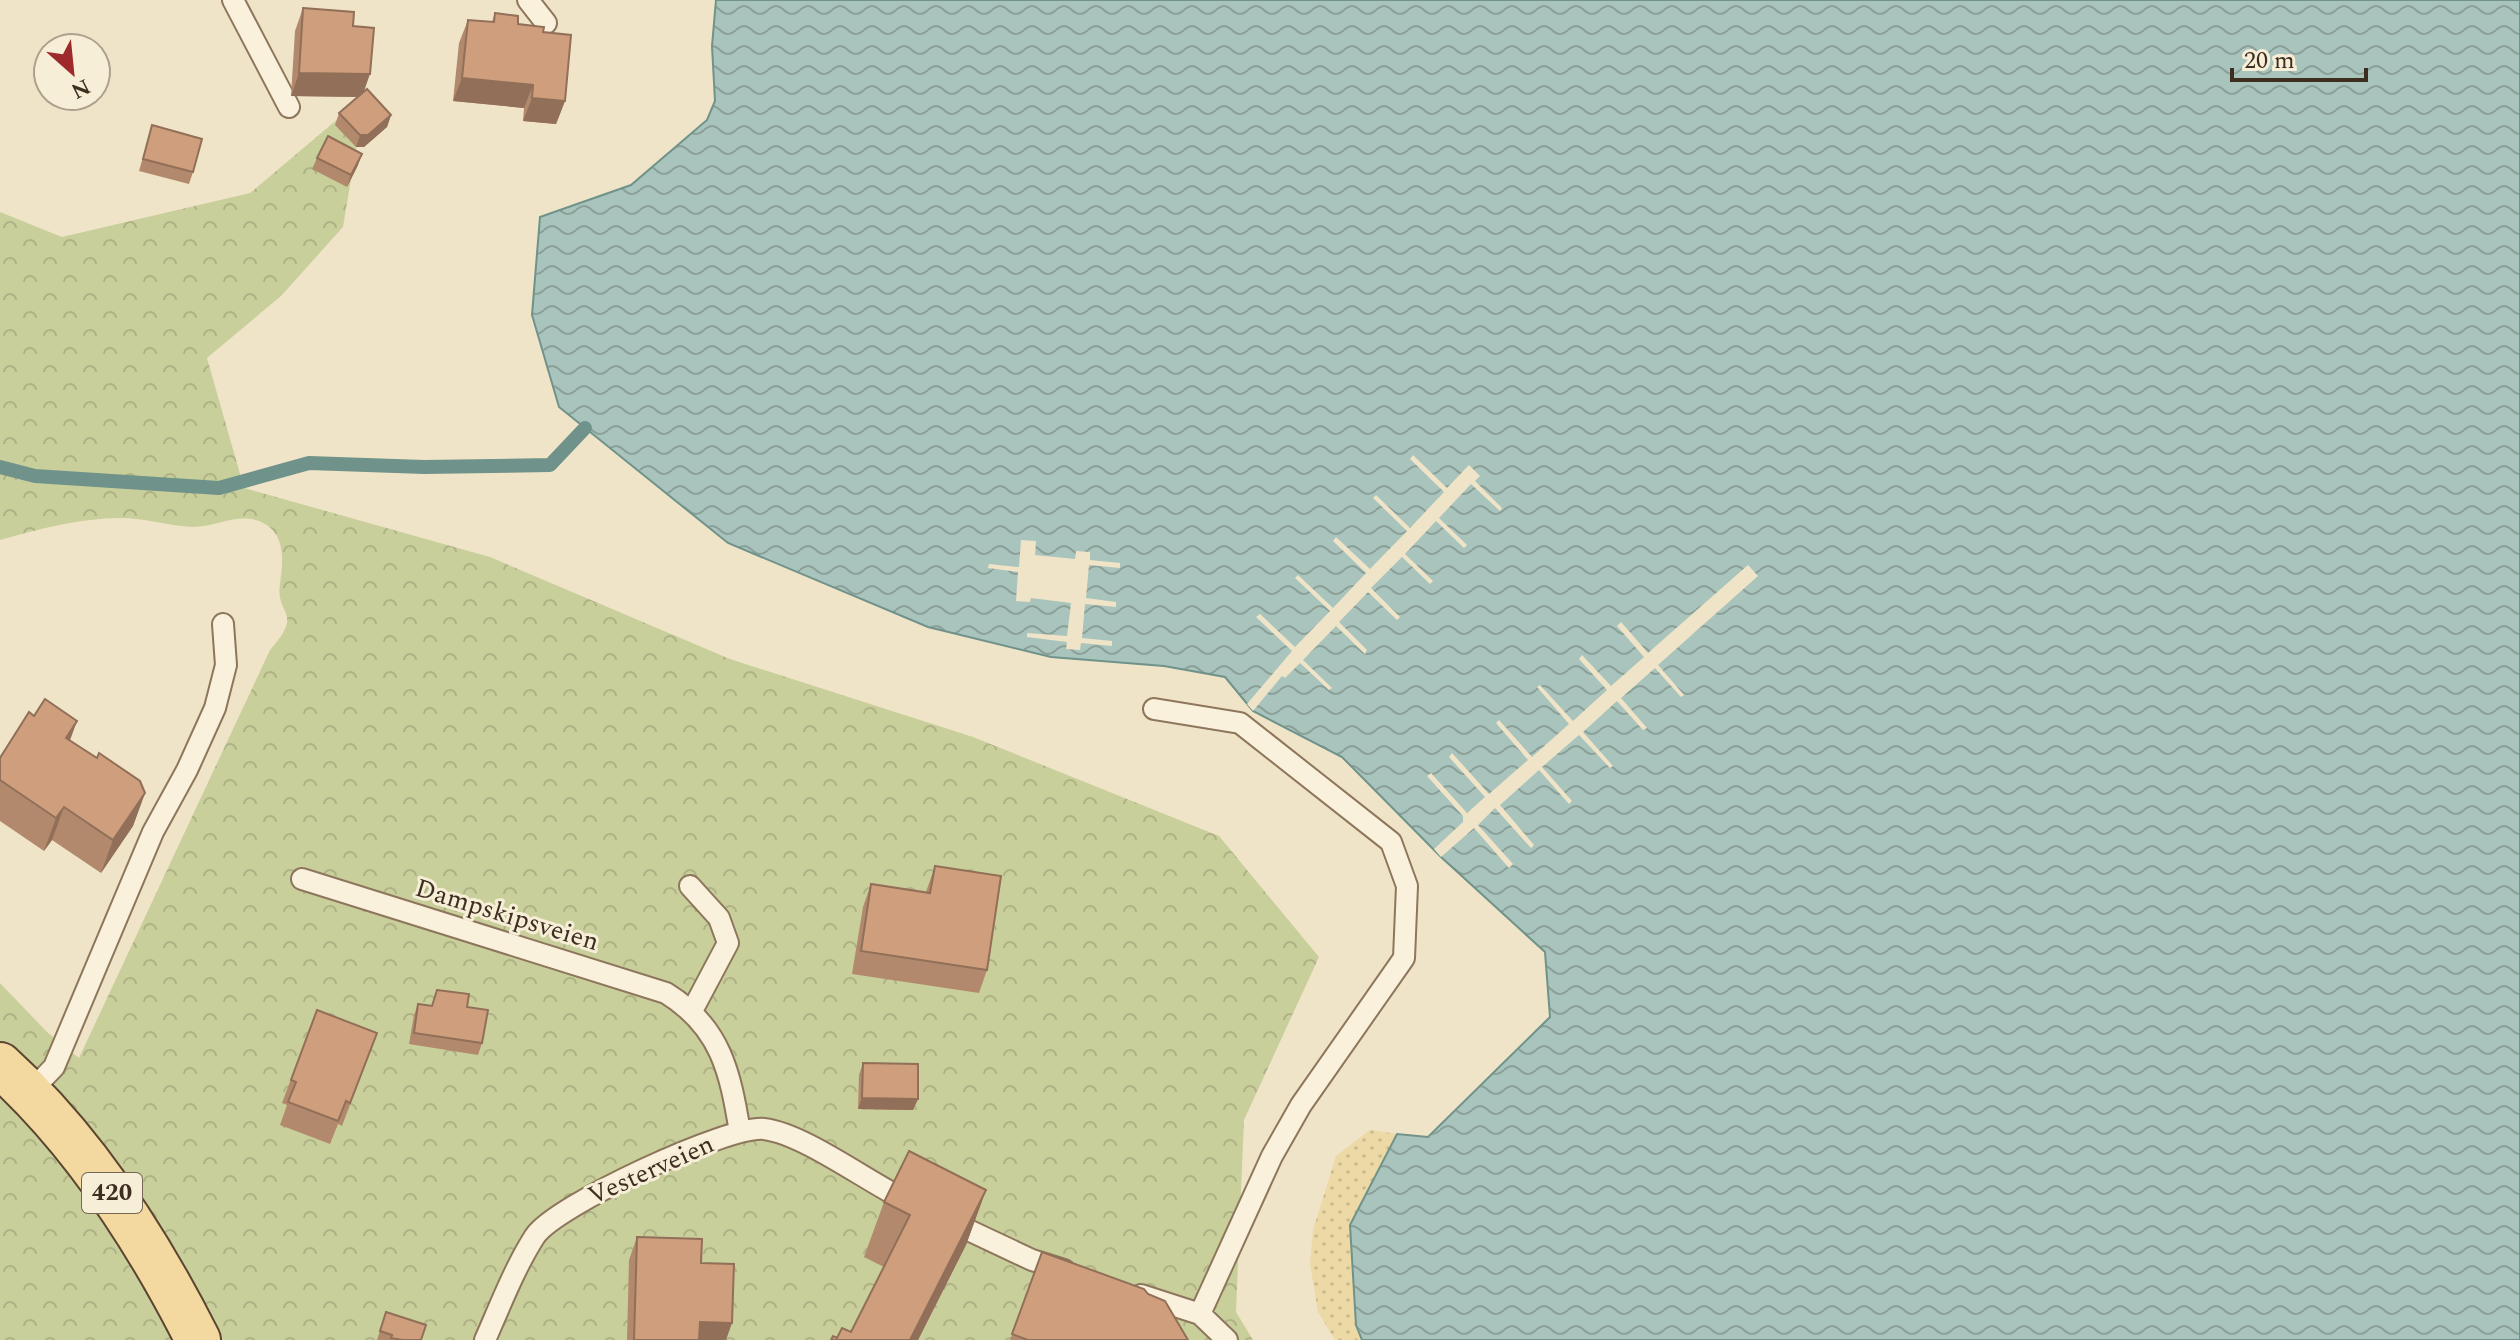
<svg xmlns="http://www.w3.org/2000/svg" width="2520" height="1340" font-family="Spectral,serif">
	<style>
		.forest { fill: url(#forest-crowns) }
		.sand { fill: url(#sand-dots) }
		.water { fill: url(#water-waves); stroke: #6f938a; stroke-width: 2 }
		.pier { fill: #f0e4c8 }
		.lines { fill: none; stroke-linecap: round; stroke-linejoin: round }
		.stream { stroke: #6f938a; stroke-width: 14 }
		.lane-casing { stroke: #8d765c; stroke-width: 24 }
		.primary-casing { stroke: #5b4430; stroke-width: 48 }
		.lane { stroke: #faf1dc; stroke-width: 20 }
		.primary { stroke: #f3d9a0; stroke-width: 44 }
		.wall { fill: #b2896c }
		.shaded-wall { fill: #916f58 }
		.building { fill: #cf9f7d; stroke: #916f58; stroke-width: 2 }
		.labels { text-anchor: middle; dominant-baseline: central; stroke-width: 6; stroke-linejoin: round; paint-order: stroke }
		.shield { fill: #f7eed8; stroke: #756857; stroke-width: 2 }
		.shield-label { font-size: 24px; font-weight: bold; fill: #3d2e20 }
		.street-label { font-size: 26px; fill: #3d2e20; stroke: #f7eed8 }
	</style>
	<defs>
		<pattern id="forest-crowns" width="20" height="18" patternUnits="userSpaceOnUse" patternTransform="scale(2)"><rect width="20" height="18" fill="#c9cf9b"/><path d="M2 6a3 3 0 1 1 6 0M12 15a3 3 0 1 1 6 0" fill="none" stroke="#aeb285"/></pattern>
		<pattern id="sand-dots" width="8" height="8" patternUnits="userSpaceOnUse" patternTransform="scale(2)"><rect width="8" height="8" fill="#ecd9a5"/><path d="M2 2h.1M6 6h.1" fill="none" stroke="#cbbb8e" stroke-width="1.8" stroke-linecap="round"/></pattern>
		<pattern id="water-waves" width="16" height="10" patternUnits="userSpaceOnUse" patternTransform="scale(2)"><rect width="16" height="10" fill="#a9c4bc"/><path d="M0 5q4-4 8 0t8 0" fill="none" stroke="#8ba098"/></pattern>
	</defs>
	<rect width="100%" height="100%" fill="#f0e4c8"/>
	<!-- forest -->
	<path class="forest" d="M365,96L343,227L281,296L207,358L244,488L490,557L730,659L973,737L1219,836L1319,957L1244,1120L1236,1312L1253,1340H0V983L47,1032L79,1058L270,650C305,611 275,616 280,584C283,562 287,532 259,521C237,513 215,527 193,527C169,526 145,518 120,518C81,518 38,529 0,540V212L62,237L250,193Z"/>
	<!-- sand -->
	<path class="sand" d="M1370,1130L1397,1134L1350,1225L1356,1325L1362,1340H1335L1318,1312L1310,1264L1313,1230L1336,1156Z"/>
	<!-- water -->
	<path class="water" d="M716,0H2520V1340H1362L1356,1325L1350,1225L1397,1134L1428,1137L1550,1017L1545,952L1441,857L1342,757L1253,711L1225,677L1164,666L1051,657L928,627L728,543L559,407L532,315L540,217L631,185L707,120L715,101L712,46Z"/>
	<!-- pier -->
	<path class="pier" d="M1413,455L1447,488L1469,465L1480,476L1475,481L1502,508L1500,511L1471,484L1439,518L1467,545L1464,548L1436,521L1405,554L1433,581L1430,584L1402,557L1371,588L1400,617L1397,620L1368,592L1339,622L1367,650L1365,654L1336,626L1303,660L1332,688L1329,690L1300,663L1285,678L1282,676L1253,711L1247,704L1292,651L1256,617L1260,614L1295,647L1330,611L1295,578L1298,575L1333,608L1366,573L1333,541L1336,537L1370,569L1407,531L1373,498L1376,495L1410,528L1444,492L1410,459Z
		M1021,540L1036,541L1035,555L1075,559L1076,551L1090,552V560L1120,563V568L1089,565L1086,598L1116,602V607L1085,604L1082,638L1112,641V646L1081,643L1080,650L1066,649L1067,642L1027,637V633L1067,636L1071,603L1031,598L1030,602L1016,601L1018,572L988,568L989,564L1019,567Z
		M1748,565L1758,576L1658,665L1684,695L1681,697L1655,668L1621,698L1647,728L1643,730L1617,701L1583,732L1613,766L1610,768L1579,735L1542,767L1572,801L1569,804L1539,770L1500,805L1534,845L1531,848L1495,808L1478,825L1513,864L1509,868L1474,828L1441,857L1434,849L1463,822V816L1427,776L1431,773L1467,813L1485,797L1449,757L1452,753L1489,794L1528,760L1496,723L1499,720L1532,757L1569,724L1537,687L1540,685L1573,721L1607,690L1579,659L1582,655L1611,686L1644,657L1617,626L1621,622L1648,653Z"/>
	<g class="lines">
		<!-- stream -->
		<path class="stream" d="M0,467L35,476L219,488L309,463L424,467L550,465L585,428"/>
		<!-- lane casing -->
		<g class="lane-casing">
			<path id="lane" d="M233,0L289,107
				M528,0L546,23
				M1154,709L1240,723L1391,842L1407,886L1404,958L1301,1105L1272,1156L1200,1314
				M302,879L666,993C721,1027 730,1072 740,1132
				M690,886L719,918L728,943L693,1009
				M30,1092L54,1067L153,832L187,770L215,708L226,665L223,624
				M947,1220L1032,1260L1064,1270
				M1141,1295L1200,1314L1227,1340
				M485,1340C500,1306 515,1267 535,1236C556,1205 728,1125 764,1129C805,1134 870,1184 911,1203"/>
		</g>
		<!-- primary casing -->
		<g class="primary-casing">
			<path id="primary" d="M0,1065C84,1141 147,1239 198,1340"/>
		</g>
		<!-- lane -->
		<use href="#lane" class="lane"/>
		<!-- primary -->
		<use href="#primary" class="primary"/>
	</g>
	<!-- wall -->
	<path class="wall" d="M303,8L353,26L364,91L391,115L387,127L364,147H356L335,125L339,113L357,97L291,96L295,31Z
		M495,13L518,24L543,32L565,101L556,124L523,121L524,108L453,101L459,43L468,20L492,22Z
		M152,125L193,172L189,184L139,171Z
		M317,158L358,165L347,187L312,169Z
		M70,740L145,793L133,826L101,873L52,840L44,851L0,821V758Z
		M935,866L987,970L979,993L852,974L863,907L871,884L926,892Z
		M437,990L467,1007L482,1043L478,1055L409,1044L414,1015L418,1004L432,1006Z
		M317,1010L377,1033L342,1126L338,1124L330,1144L280,1125L287,1105L282,1103Z
		M863,1063L918,1099L913,1110L858,1109L859,1075Z
		M986,1190L966,1245L918,1340H831L851,1332L884,1267L864,1257L884,1202Z
		M637,1237L701,1263L726,1340H627L629,1260Z
		M1042,1252L1148,1294L1188,1340H1010Z
		M386,1312L421,1340H377Z"/>
	<!-- shaded-wall -->
	<path class="shaded-wall" d="M299,73L370,74L362,97L291,96Z
		M462,78L533,85L524,108L453,101Z
		M532,98L565,101L556,124L523,121Z
		M391,115L387,127L364,147H356L360,135Z
		M362,154L358,165L347,187L351,175Z
		M77,721L65,754L66,738Z
		M145,793L133,826L101,873L113,840Z
		M64,807L52,840L44,851L56,818Z
		M862,1098L918,1099L913,1110L858,1109Z
		M986,1190L966,1245L918,1340H910Z
		M700,1322L732,1323L726,1340H693Z"/>
	<!-- building -->
	<path class="building" d="M303,8L354,12L353,26L374,28L370,74L299,73Z
		M495,13L518,16V24L544,27L543,32L571,35L565,101L532,98L533,85L462,78L468,20L494,22Z
		M367,89L391,115L368,135H360L339,113Z
		M152,125L202,139L193,172L143,159Z
		M328,136L362,154L351,175L317,158Z
		M45,699L77,721L66,738L97,758L99,753L140,781L145,793L113,840L64,807L56,818L0,780V758L29,712L34,716Z
		M935,866L1001,876L987,970L861,951L871,884L930,893Z
		M437,990L469,994L467,1007L488,1010L482,1043L414,1033L418,1004L432,1006Z
		M317,1010L377,1033L350,1103L346,1101L338,1121L288,1102L296,1082L291,1080Z
		M863,1063L918,1064V1099L862,1098Z
		M909,1151L986,1190L910,1340H831L833,1336L837,1338L842,1328L851,1332L910,1215L884,1202Z
		M637,1237L702,1239L701,1263L734,1264L732,1323L700,1322L699,1340H634Z
		M1042,1252L1144,1289L1148,1294L1165,1301L1188,1340H1028L1012,1334Z
		M386,1312L426,1325L421,1340H402L391,1338L392,1335L380,1331Z"/>
	<g class="labels">
		<!-- shield labels -->
		<rect class="shield" x="82" y="1173" width="60" height="40" rx="6"/>
		<g class="shield-label">
			<text x="112" y="1193">420</text>
		</g>
		<!-- street labels -->
		<g class="street-label">
			<text transform="translate(507 915) rotate(17)">Dampskipsveien</text>
			<text transform="translate(651 1170) rotate(-24)">Vesterveien</text>
		</g>
	</g>
	<!-- north arrow -->
	<g transform="translate(72 72) rotate(153)"><circle r="38" fill="#f7eed8" stroke="#ada18e" stroke-width="2"/>
	<path d="M0-6L14 30L0 20L-14 30Z" fill="#9e2a2b"/>
	<text y="-12" font-size="22" font-weight="bold" text-anchor="middle" fill="#3d2e20">N</text>
	</g>
	<!-- scale -->
	<path d="M2232 68v12h134v-12" fill="none" stroke="#3d2e20" stroke-width="4"/>
	<text x="2244" y="68" font-size="24" fill="#3d2e20" stroke="#f7eed8" stroke-width="6" paint-order="stroke">20 m</text>
</svg>
